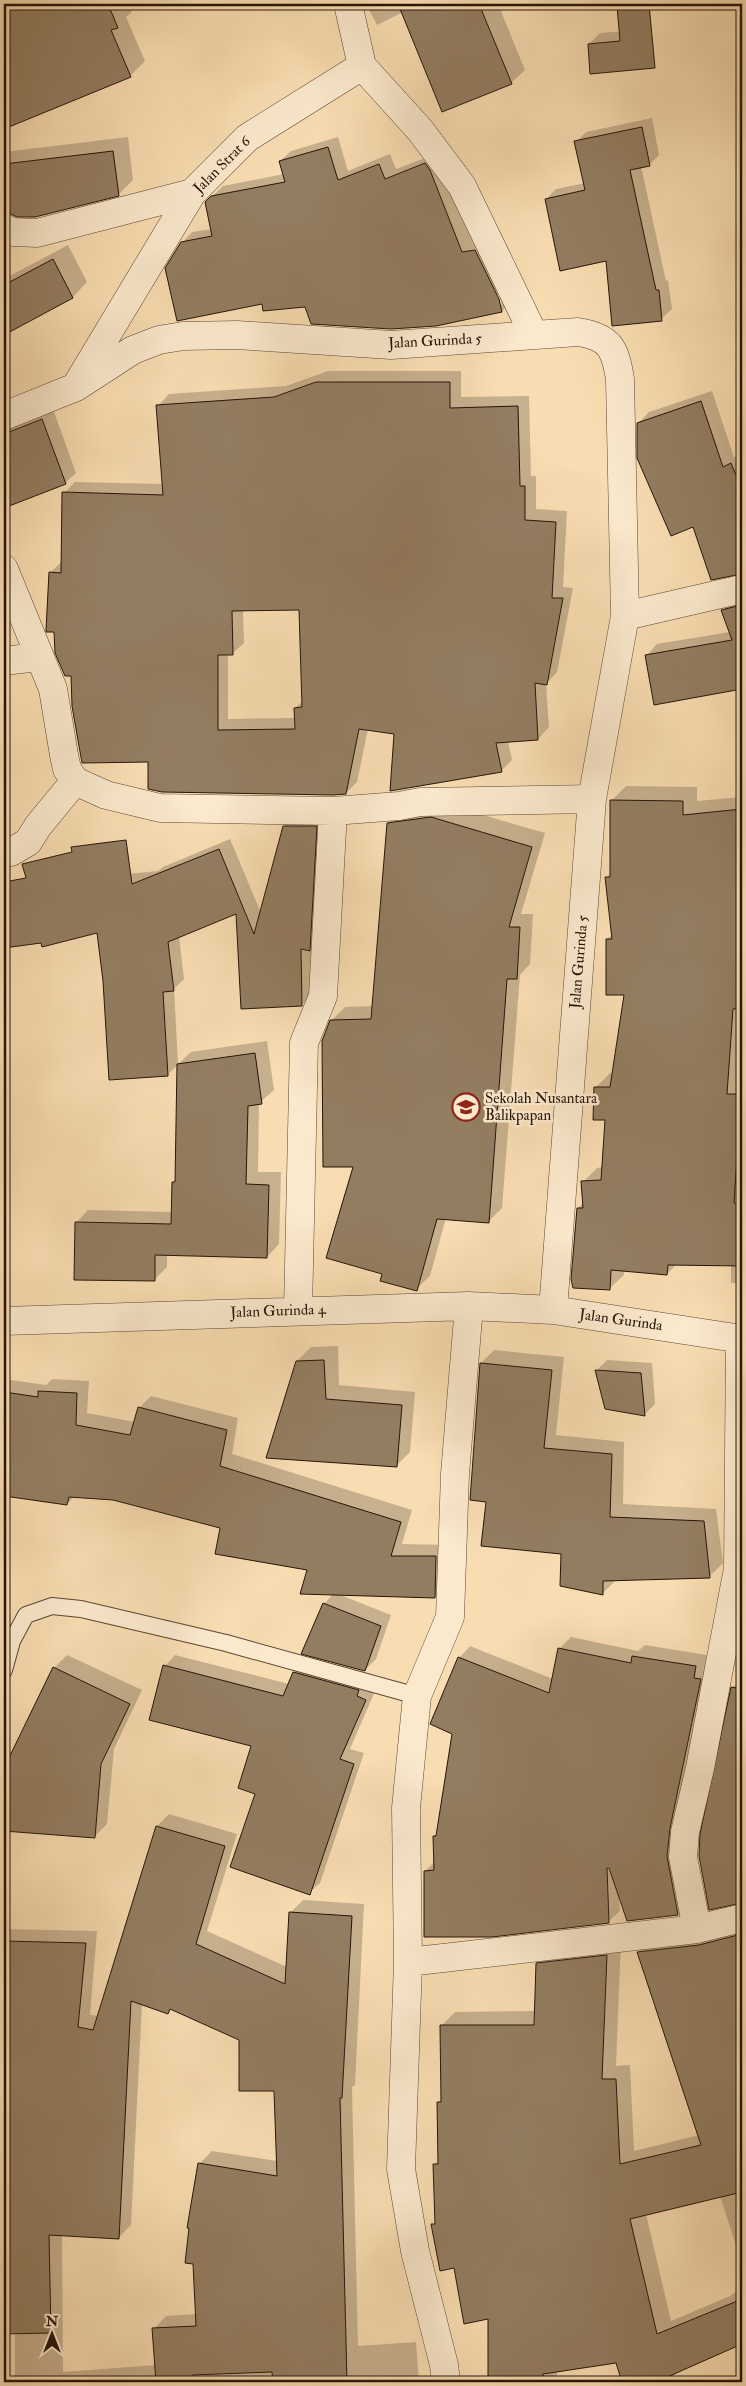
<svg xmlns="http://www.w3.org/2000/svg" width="746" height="2386" font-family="'IM FELL Double Pica',serif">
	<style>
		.shadow { fill: #0003; fill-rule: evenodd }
		.building { fill: #937d61; stroke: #251409; fill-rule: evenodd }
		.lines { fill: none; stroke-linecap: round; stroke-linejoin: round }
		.lane-casing { stroke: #5a4633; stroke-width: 18 }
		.street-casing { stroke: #5a4633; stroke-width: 29 }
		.lane { stroke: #fbe9cd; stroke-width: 16 }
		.street { stroke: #fbe9cd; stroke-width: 28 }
		.labels { text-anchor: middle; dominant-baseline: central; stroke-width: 5; stroke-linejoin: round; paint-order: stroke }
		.street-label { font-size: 15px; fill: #251409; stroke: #fbe9cd }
		.poi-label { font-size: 15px; fill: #251409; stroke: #fbe9cd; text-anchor: start }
	</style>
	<rect width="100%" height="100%" fill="#f9ddb2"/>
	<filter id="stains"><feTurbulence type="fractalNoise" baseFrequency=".004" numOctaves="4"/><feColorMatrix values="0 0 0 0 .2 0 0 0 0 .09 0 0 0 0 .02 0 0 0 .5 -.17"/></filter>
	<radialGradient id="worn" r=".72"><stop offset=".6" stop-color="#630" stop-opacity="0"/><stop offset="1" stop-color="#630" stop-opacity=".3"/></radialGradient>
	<!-- shadow -->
	<path class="shadow" d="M4,4H129L132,12L126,17L145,61L130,76L4,128Z
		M366,4H498L525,70L511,83L403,12L377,25Z
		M639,30L635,69L589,44L600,33Z
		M652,118L659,155L649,165L641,166L666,281L668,280L672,309L661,319L607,260L546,199L556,189L585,183L576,142L586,132Z
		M128,137L133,180L118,195L17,215L4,212V152Z
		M338,137L348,171L390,154L396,169L436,154L440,159L473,243L486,240L512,301L502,311L263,303L182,243L192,232L212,229L206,202L223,186L284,174L280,161L291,151ZM499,293L502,305H499L497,294Z
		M68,245L87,282L73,297L4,333V279Z
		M328,371H461V397L529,396L531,476H536V509L567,511L563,587L573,588L557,672L546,684L549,727L538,739L508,741L512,760L501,771L396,733L368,729L357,782L346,793L149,760L72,675L50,573L61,562L64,493L75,482L163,484L158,406L169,394L286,386ZM301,609L303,701L295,708L296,718L228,719V654H232L244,643L243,610Z
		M712,391L734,457L742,454V573L712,579L694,526L638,423L649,412Z
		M53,409L76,473L65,483L4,506V428Z
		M742,597V698L740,688L647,655L657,644L730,632L723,610L733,599Z
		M4,721L8,775L4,779Z
		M626,786L697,787V801L742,797V1283H731V1265L677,1264L667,1274L624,1270V1275L609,1289L578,1208L584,1202L583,1182L597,1168L603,1167L607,1119L596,1087L610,1073H614L625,994L607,939L613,934L607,878L611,873L612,800Z
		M445,804L545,833L521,914H533L530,964L520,975L502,1208L488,1222L446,1218L430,1276L416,1289L384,1273L355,1166L331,1021L345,1007L373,1006L388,823L402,809Z
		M295,815L327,816L320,938L311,947L312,994L302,1005L237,912L179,936L184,979L174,989L178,1064L191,1052L267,1041L274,1090L259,1103L258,1172H281L279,1244L267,1257L167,1254V1267L155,1279L76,1223L88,1210L172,1212L173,1183L176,1180L178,1065L167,1075L105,981L98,931L4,947V886L158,871L163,867L230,839L261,913L284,826Z
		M338,1346L339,1385L415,1392L410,1452L396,1466L268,1457L297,1361L311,1347Z
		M494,1350L564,1357L556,1435L624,1442L623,1504L716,1509L723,1563L710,1576L616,1580L603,1593L563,1553L487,1501L481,1363Z
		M607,1360L652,1363L655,1404L644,1415L596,1371Z
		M4,1379L46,1385L52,1379L89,1381L87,1413L135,1422L139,1408L151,1396L238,1418L232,1454L412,1510L402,1544L448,1545L447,1584L435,1597L338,1594L391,1615L376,1659L365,1670L324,1604L334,1593L309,1569L221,1527L113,1499L75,1496L67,1504L31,1470L4,1466Z
		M571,1637L638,1651L645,1645L707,1655L705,1666L712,1668L689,1903L678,1914L628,1920L619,1897L620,1911L608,1922L425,1871L435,1861V1837L437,1834L453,1734L459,1658L470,1646L553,1679L559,1649Z
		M67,1655L142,1690L114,1749L107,1824L94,1837L4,1829V1756L11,1757L54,1668Z
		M175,1655L289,1684L294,1673L305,1662L376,1689L350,1749L364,1753L320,1883L309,1893L256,1793L252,1745L165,1666Z
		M742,1678V1902L710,1908L733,1687Z
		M169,1814L237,1834L207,1931L287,1967L290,1913L303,1900L364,1904L355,2085L352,2087L358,2346L416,2342L419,2382H15V2333H4V1929L97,1931L90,2015L99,2016L157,1826ZM142,2003L168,2012L172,2008L241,2039L275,2089L277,2161L212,2151L199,2164L197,2314L166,2316L154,2329L156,2365L63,2372L62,2235L118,2238L131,2225Z
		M742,1924V2264L720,2196L646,2214L671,2321L730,2296L742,2287V2342L677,2372L666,2382H624L617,2362L557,2371V2382H489V2318L455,2267L433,2225L436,2222L434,2165L439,2160L438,2103L442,2099L441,2026L455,2012L536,2011L538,1964L552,1949L621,1941L616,2066L630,2065L634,2151L699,2135L638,1952L652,1938Z"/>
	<!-- building -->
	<path class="building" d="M4,4H108L118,28L111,30L131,77L4,129Z
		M398,4H479L512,84L442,112Z
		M649,4L655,68L590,74L588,44L620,41L617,6Z
		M642,127L650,166L630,170L656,290H659L662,321L612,326L606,261L560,271L545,199L585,190L574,141Z
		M328,147L338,180L379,164L385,179L425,163L430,170L462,252L475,250L499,299L502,312L436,326L391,329L311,324L305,307L263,311L262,304L177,321L165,268L181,242L212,236L205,202L211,196L285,182L279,161Z
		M113,151L119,196L35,217H17L9,213L4,164Z
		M53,259L73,298L4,335V285Z
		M316,382H450V408L518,406L520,486H525V520L556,522L552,598H563L547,685L535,683L538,740L496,743L502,772L390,791L394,734L359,729L346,794L333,795L162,792L148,789V762L82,763L72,706L71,676H65L55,653L54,632H46V630L49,572L61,573L62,492L163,495L156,405L274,397ZM299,610L302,707L294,708L295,729L218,730V655H233L232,611Z
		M701,401L723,467L731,463L742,490V574L711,580L693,527L671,536L637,458V423Z
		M42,419L66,484L4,508V434Z
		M742,605V689L654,705L645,655L732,640L721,610Z
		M610,800L683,801V815L742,809V1008L733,1009L727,1094H741L734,1203H742V1266L668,1265L667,1275L611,1270L610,1290L573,1288L571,1279L577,1208H583L581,1181L601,1180L605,1120H593L594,1087H610L624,995H606V939H612L605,877H610Z
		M431,817L532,847L509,927H520L517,979H507L489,1223L437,1219L417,1291L380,1281L382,1274L326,1258L353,1167H323L322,1041L330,1020L371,1019L387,823Z
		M283,826H317L310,951L301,949L302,1006L241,1009L236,914L168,942L174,991L163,992L168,1076L109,1080L103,981L97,933L42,947L41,943L4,948V882L26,878L22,864L72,852L71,847L126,840L132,884L219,849L254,934Z
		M255,1053L262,1104L248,1106L246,1184L269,1185L267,1258L155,1255V1281L74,1280L75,1222L171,1224L172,1182H175L177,1064Z
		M324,1360L326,1399L402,1405L397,1467L266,1458L296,1361Z
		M480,1363L552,1370L544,1448L612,1454L610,1517L704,1521L710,1578L603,1581V1595L560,1586L561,1554L481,1546L486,1502L470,1500Z
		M595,1370L641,1373L645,1416L605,1409Z
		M38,1391L77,1393L76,1425L130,1435L138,1407L227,1430L220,1466L401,1522L391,1556H436L435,1598L300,1594L307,1570L215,1554L220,1528L113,1500L69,1497L67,1505L4,1496V1392L38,1397Z
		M323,1603L381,1626L365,1671L301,1654Z
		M558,1648L631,1663L632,1656L696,1666L694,1678L701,1679L670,1828L667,1856L678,1915L627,1921L609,1868H607L609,1923L492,1937H424V1871L434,1870L433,1836H436L452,1734L430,1724L458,1657L549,1693Z
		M163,1665L283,1696L293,1672L359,1690L357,1696L366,1700L340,1759L354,1764L310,1895L230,1867L255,1794L238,1788L251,1746L149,1720Z
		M53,1667L130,1704L101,1764L95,1838L4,1831V1768Z
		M731,1687L742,1689V1903L709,1910L699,1856L700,1834Z
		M156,1826L225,1846L196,1944L285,1984L289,1912L352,1916L342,2098H340L347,2382H273L272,2372L192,2375L193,2382H156L152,2328L196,2326L193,2264L185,2263L189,2228H187L198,2163L277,2176L274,2091H239V2040L170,2009L168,2014L131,2001L119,2239L49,2235L51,2333L4,2334V1941L86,1943L78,2027L93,2030Z
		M742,1934V2192L630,2219L657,2334L742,2299V2344L656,2382H622L616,2363L543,2374V2382H488V2319L464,2324L454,2268L440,2271L431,2224H435L433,2164H438L437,2102H441L440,2025H534L536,1963L607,1955L602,2079H616L620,2164L701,2145L637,1952L699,1945Z"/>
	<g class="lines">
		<!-- lane casing -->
		<g class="lane-casing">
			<path id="lane" d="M4,1670L12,1641L26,1615L52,1606L81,1609L226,1643L417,1696"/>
		</g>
		<!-- street casing -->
		<g class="street-casing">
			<path id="street" d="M362,66L420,130L462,186L534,335
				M4,228L13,232L37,233L192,193
				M79,381L192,193L247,138L362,66L348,4
				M4,416L76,387L133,350L159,340L183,336L237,335L391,345L578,332C610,337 615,348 620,379L625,616L592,799L553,1310
				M4,569L53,689L64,755L67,769L75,781L106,795L160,808L333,811L399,806L420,802L592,799
				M625,616L742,589
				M4,661L38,657
				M4,853L11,852L28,842L38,826L75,781
				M298,1310L304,1043L323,996L333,811
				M4,1321L469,1306L553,1310L742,1339
				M697,1929L683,1857L685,1832L700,1768L738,1569L740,1339
				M408,1962L697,1929L742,1918
				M446,2382L444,2365L415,2251L401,2169L408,1962L406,1808L417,1696L450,1617L455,1474L469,1306"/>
		</g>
		<!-- lane -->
		<use href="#lane" class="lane"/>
		<!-- street -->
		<use href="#street" class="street"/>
	</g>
	<!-- icons -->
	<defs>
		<g id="school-ring" transform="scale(1.4375)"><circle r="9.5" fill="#fbe9cd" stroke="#8f2418" stroke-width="1.5"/><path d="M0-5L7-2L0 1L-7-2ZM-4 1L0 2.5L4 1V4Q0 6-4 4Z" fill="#8f2418"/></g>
	</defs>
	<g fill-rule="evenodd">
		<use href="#school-ring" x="466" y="1107"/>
	</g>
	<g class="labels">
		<!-- street labels -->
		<g class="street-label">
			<text transform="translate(222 165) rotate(-45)">Jalan Strat 6</text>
			<text transform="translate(435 341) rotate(-3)">Jalan Gurinda 5</text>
			<text transform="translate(579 962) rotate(-85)">Jalan Gurinda 5</text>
			<text transform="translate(278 1311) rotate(-2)">Jalan Gurinda 4</text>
			<text transform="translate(621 1320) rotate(8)">Jalan Gurinda</text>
		</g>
		<!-- poi labels -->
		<g class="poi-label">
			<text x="485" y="1098">Sekolah Nusantara<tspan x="485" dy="17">Balikpapan</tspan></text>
		</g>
	</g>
	<!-- margin -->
	<rect width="746" height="2386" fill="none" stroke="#f9ddb2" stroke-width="20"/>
	<rect x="5" y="5" width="736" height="2376" fill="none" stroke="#251409" stroke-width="2.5"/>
	<rect x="10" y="10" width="726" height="2366" fill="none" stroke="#251409"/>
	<!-- north arrow -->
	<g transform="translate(52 2334)" stroke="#fbe9cd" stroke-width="4" paint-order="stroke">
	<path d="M0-4L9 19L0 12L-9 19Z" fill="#251409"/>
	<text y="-8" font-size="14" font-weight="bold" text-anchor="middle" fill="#251409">N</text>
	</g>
	<rect width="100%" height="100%" filter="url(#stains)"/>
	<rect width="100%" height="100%" fill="url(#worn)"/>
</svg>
